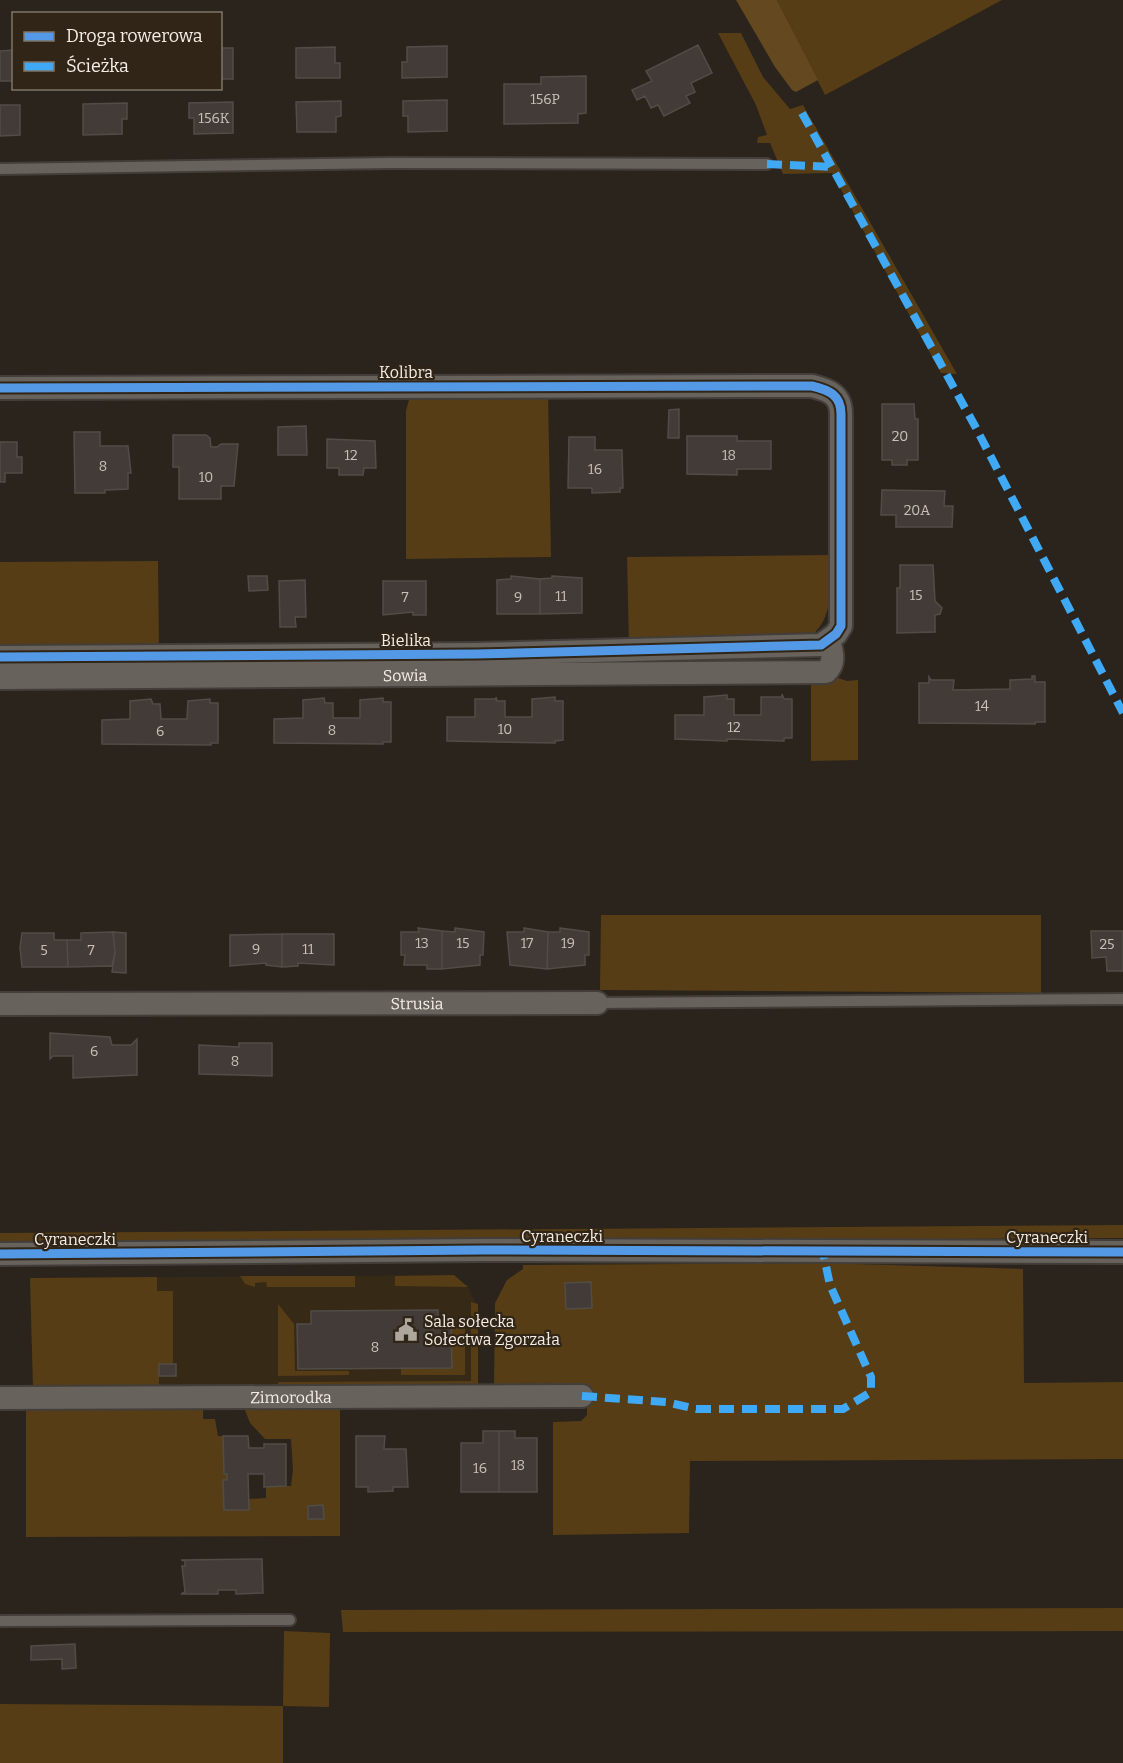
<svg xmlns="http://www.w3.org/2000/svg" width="1123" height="1763" font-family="Bitter,serif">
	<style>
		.built { fill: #362916 }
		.green { fill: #563d15 }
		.forest { fill: #644820 }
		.building { fill: #423b37; stroke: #524c47; stroke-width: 1.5 }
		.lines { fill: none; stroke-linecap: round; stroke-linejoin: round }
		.service-casing { stroke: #433e39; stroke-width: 14 }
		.minor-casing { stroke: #433e39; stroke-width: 26 }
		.service { stroke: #67625c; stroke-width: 10 }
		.minor { stroke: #67625c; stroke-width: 22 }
		.quiet { stroke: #3fa9f5; stroke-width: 8; stroke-dasharray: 15 8; stroke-linecap: butt }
		.cycleway-casing { stroke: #302517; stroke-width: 13 }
		.cycleway { stroke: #5399e6; stroke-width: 9 }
		.labels { text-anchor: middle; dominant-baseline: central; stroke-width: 4.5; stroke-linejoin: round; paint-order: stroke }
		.number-label { font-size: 14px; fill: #c8c0b9 }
		.street-label { font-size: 16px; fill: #f4ede4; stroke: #302517 }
		.poi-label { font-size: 16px; fill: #f4ede4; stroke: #302517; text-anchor: start }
	</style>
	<rect width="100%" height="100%" fill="#2a241d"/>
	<!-- built -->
	<path class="built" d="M454,1275L468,1287L475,1302V1385L33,1387L30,1278Z"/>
	<!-- green -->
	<path class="green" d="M777,0H1002L825,95Z
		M718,33H741L763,77L790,109L803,105L957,374L941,373L832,173L783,174L770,143H757L758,137L767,135L756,105Z
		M548,392L551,557L406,559V411L410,396Z
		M829,555C828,592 837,616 806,641L629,646L627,557Z
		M158,561L159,649L0,650V562Z
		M838,678L847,681L858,680V760L811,761V679Z
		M601,915H1041V993L600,990Z
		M1123,1225V1238L0,1244V1233Z
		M821,1263L1023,1269L1024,1383L1123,1382V1459L690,1461L689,1533L553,1535V1422L581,1421L587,1415V1385L494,1384L495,1303L507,1280L523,1269V1265Z
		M454,1275L468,1287L395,1286V1276Z
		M240,1276H355V1287H267L266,1282L255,1283V1287L245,1284Z
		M157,1277V1291H173V1364H159V1386L33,1387L30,1278Z
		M471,1302L478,1304V1385L278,1386V1382L471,1381Z
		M278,1304L294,1324L295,1371H349V1375L278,1376Z
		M465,1326V1375H401V1368H451V1327Z
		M26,1404L197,1405L203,1409V1419H215L218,1436H223L224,1474H227V1480H223L224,1510H249V1499L266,1498V1486H291L293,1470L291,1439H265L250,1423L245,1410L340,1409V1536L26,1537Z
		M1123,1608V1631L343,1632L341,1610Z
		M284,1631L330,1633L329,1707L283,1706V1763H0V1704L283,1706Z"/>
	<!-- forest -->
	<path class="forest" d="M736,0H777L818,80L796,92L792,90L775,67Z"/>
	<!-- building -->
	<path class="building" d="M698,45L712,73L691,83L695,92L686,96L690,103L664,116L658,105L651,108L645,96L637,100L632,90L652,81L646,71Z
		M447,46V77L402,78V62H407V47Z
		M335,47V63H340V78H296V48Z
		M220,48H233V79H220Z
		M14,50V81H0V51Z
		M586,76V113L578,114V123L504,124V84H541V77Z
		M447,100V131L408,132V116H403V101Z
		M341,101V116L336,117V132H297L296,102Z
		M233,102V133L194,134V118H189V103Z
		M127,103V119H122V134L83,135V104Z
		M0,105H20V135L0,136Z
		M882,404H914L915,419H918V460H907V465H892V460H882Z
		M679,409V438H668L669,410Z
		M306,426L307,455H278V427Z
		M74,432H100V446H128L131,473H128V489L105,490V493H75Z
		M173,435H206L210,438L211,447H217L221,444H238L234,486H221V499H179V467H173Z
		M687,436H737V441H771V469H737V475L687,474Z
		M569,437H595V450H622L623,488H620V492L592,493V488H568Z
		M327,439L375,441L376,468H364L363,475H339V468H327Z
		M0,442H17V457H22V473H5V482H0Z
		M882,490L945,491L944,506H953L952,527H896V515H881Z
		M900,565H933L935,601L942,608L940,614L935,615V632L897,633V588H900Z
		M248,576H267L268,590L249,591Z
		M511,576L540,579V614H497V580L511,579Z
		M552,576L582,578V613L540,614V579L552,578Z
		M305,580L306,617H295L296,627H280L279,581Z
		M383,581H426V615H413V612L383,615Z
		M1032,676H1035V682H1045V722H1035V724L919,723V683H929V677L931,680H954L953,690L1010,689V680L1032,679Z
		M782,694L784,699H792V738H784V741L727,739V741L675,739V715H704V697L727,695V699H734V715H761V697H782Z
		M496,697L497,701H505V717H532V699L555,697V701H563V740L555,741V743L447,741V717H475V699H496Z
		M324,698L325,703H333V718H360V700L383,698V702H391V742H383V744L274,743V719L303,718V700Z
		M151,699L153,704H160L161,719H187L188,701L210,699V703H218V743H211V745L102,744V720L130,719V701Z
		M418,928L442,931V969H427V965H404L405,955H401V932H419Z
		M455,928L484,932L483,955H480V965L442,969V931L455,932Z
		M524,928L548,932L547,969L510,965L507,932H524Z
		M560,928L589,932V955H585V965L547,969L548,932H560Z
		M1091,931H1123V971H1107L1106,957L1092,958Z
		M113,932L115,952L112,966L68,967L67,940H81V933Z
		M113,932L126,933V973L112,972L115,952Z
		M22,933H54V940H67L68,967H22L20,947Z
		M282,934V967L266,965V963L230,966V935Z
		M282,934H334V965L298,963V966L282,967Z
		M50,1033L110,1037L112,1045H131L137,1039V1075L73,1078V1056H53L50,1059Z
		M239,1043H272V1076L199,1074V1045L239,1047Z
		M591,1282L592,1308L566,1309L565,1283Z
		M438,1310V1323H451L452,1368L298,1369L297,1324H311V1311Z
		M159,1364H176V1376H159Z
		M483,1431H499V1492H461V1443H483Z
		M499,1431H515V1438H537V1492H499Z
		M223,1436H248L249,1448H264V1444H286V1486L264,1487V1474H248L249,1510H224L223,1480H227V1474H224Z
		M356,1436H385L384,1449H406L408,1487H393V1491L368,1492V1487H356Z
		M323,1505L324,1519H308V1506Z
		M262,1559L263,1593L236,1594V1590H218V1594H181L185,1592L182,1566H185V1561L181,1560Z
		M75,1644L76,1668L62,1669V1659L31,1660V1646Z"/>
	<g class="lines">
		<!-- service casing -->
		<g class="service-casing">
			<path id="service" d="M0,169L390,163L767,164
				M597,1003L1123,999
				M0,1621L290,1620"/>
		</g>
		<!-- minor casing -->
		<g class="minor-casing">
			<g id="minor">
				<path d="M0,388L812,386C829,390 841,395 841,414V626L836,634L821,645L477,654L0,657"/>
				<path id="s1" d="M0,678L826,672C836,663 832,652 829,641"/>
				<path id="s2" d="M0,1004L597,1003"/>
				<path d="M0,1254L483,1250L1123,1252"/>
				<path id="s3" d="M0,1398L582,1396"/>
			</g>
		</g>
		<!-- service -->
		<use href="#service" class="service"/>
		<!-- minor -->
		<use href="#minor" class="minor"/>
		<!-- quiet -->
		<path class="quiet" d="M802,113L975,426L1123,713
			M767,164L833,167
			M582,1396L666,1402L696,1409H843L871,1392V1377L830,1285L823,1252"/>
		<!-- cycleway casing -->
		<g class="cycleway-casing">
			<path id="cycleway" d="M0,388L812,386C829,390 841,395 841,414V626L836,634L821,645L477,654L0,657
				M0,1254L483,1250L1123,1252"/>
		</g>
		<!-- cycleway -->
		<use href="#cycleway" class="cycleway"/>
	</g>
	<!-- icons -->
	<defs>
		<g id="civic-bare" transform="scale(1.8)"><path d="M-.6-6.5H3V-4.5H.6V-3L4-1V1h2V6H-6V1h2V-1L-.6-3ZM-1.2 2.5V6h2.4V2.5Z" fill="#ada79e" stroke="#302517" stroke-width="2.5" paint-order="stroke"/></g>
	</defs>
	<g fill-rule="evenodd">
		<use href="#civic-bare" x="406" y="1330"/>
	</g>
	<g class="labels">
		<!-- number labels -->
		<g class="number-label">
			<text x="545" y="99">156P</text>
			<text x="214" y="118">156K</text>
			<text x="900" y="436">20</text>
			<text x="351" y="455">12</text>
			<text x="729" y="455">18</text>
			<text x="103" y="466">8</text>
			<text x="595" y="469">16</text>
			<text x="206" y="477">10</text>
			<text x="917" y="510">20A</text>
			<text x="916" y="595">15</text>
			<text x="561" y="596">11</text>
			<text x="405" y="597">7</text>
			<text x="518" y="597">9</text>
			<text x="982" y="706">14</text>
			<text x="734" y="727">12</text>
			<text x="505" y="729">10</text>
			<text x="332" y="730">8</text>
			<text x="160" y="731">6</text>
			<text x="422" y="943">13</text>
			<text x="463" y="943">15</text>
			<text x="527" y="943">17</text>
			<text x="568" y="943">19</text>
			<text x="1107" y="944">25</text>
			<text x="256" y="949">9</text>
			<text x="308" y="949">11</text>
			<text x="44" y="950">5</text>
			<text x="91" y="950">7</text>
			<text x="94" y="1051">6</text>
			<text x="235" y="1061">8</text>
			<text x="375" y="1347">8</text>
			<text x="518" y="1465">18</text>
			<text x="480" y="1468">16</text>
		</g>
		<!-- street labels -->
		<g class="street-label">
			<text x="406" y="372">Kolibra</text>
			<text x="406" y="640">Bielika</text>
			<text stroke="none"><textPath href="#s1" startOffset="405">Sowia</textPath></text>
			<text stroke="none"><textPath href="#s2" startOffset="417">Strusia</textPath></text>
			<text x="562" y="1236">Cyraneczki</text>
			<text x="1047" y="1237">Cyraneczki</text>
			<text x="75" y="1239">Cyraneczki</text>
			<text stroke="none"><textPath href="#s3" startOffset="291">Zimorodka</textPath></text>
		</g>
		<!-- poi labels -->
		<g class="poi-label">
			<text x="424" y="1321">Sala sołecka<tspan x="424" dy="18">Sołectwa Zgorzała</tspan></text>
		</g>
	</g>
	<!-- legend -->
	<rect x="12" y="12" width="210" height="78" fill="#302517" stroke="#7e7569" stroke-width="1.5"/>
	<rect x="24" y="32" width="30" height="9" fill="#5399e6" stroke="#7e7569" stroke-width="1.5"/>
	<text x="66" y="42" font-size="18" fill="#f4ede4">Droga rowerowa</text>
	<rect x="24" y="62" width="30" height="9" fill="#3fa9f5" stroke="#7e7569" stroke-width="1.5"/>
	<text x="66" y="72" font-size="18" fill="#f4ede4">Ścieżka</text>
</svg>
